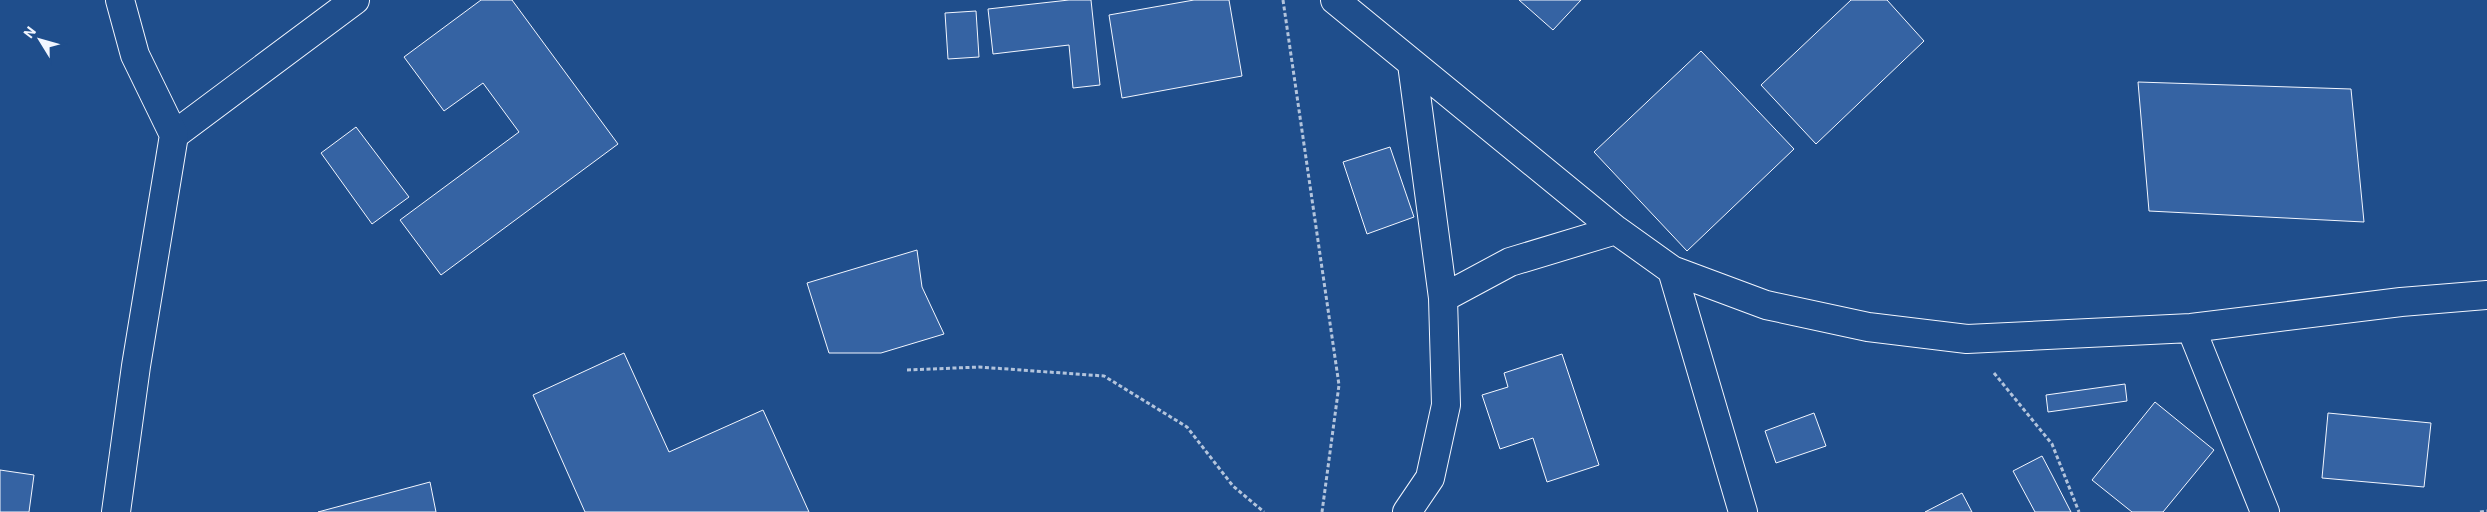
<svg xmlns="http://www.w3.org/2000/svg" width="2487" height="512" font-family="Roboto,sans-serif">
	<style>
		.building { fill: #3563a3; stroke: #f2f6ff }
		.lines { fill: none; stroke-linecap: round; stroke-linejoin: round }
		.street-casing { stroke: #f2f6ff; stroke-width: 30 }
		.secondary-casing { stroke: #f2f6ff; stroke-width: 30 }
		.path { stroke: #b3c4dc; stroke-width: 3; stroke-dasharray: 4 2.5; stroke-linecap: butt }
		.street { stroke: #1f4e8c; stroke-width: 28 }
		.secondary { stroke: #1f4e8c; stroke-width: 28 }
	</style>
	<rect width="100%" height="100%" fill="#1f4e8c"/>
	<!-- building -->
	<path class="building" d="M481,0H512L618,144L441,275L400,220L519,132L483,83L444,111L404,57Z
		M1069,0H1091L1100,85L1073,88L1069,45L993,54L988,9Z
		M1194,0H1229L1242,76L1122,98L1109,15Z
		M1519,0H1581L1553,30Z
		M1851,0H1887L1924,41L1816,144L1761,85Z
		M976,11L979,57L948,59L945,13Z
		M1701,51L1794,149L1687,251L1594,152Z
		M2138,82L2351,89L2364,222L2149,211Z
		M356,127L409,197L372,224L321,153Z
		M1390,147L1414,217L1367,234L1343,162Z
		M917,250L922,287L944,334L881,353H829L807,283Z
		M624,353L669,452L763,410L809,512H585L533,395Z
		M1562,354L1599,465L1547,482L1533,438L1500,449L1482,395L1508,387L1504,373Z
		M2125,384L2127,401L2048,412L2046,395Z
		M2155,402L2214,450L2163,512H2132L2092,480Z
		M1814,413L1826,446L1776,463L1765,431Z
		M2328,413L2431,423L2424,487L2322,478Z
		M2042,456L2052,475L2071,512H2035L2013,471Z
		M0,470L34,475L29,512H0Z
		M430,482L436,512H318Z
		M1962,493L1972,512H1925Z"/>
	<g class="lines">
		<!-- street casing -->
		<g class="street-casing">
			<path id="street" d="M1335,0L1616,230L1672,270L1766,305L1868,327L1967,339L2191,328L2401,302L2487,295
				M174,135L355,0
				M1672,270L1743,512
				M1443,298L1510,262L1616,230
				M2191,328L2265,512
				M1407,512L1430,478L1446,405L1443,298L1412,64"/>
		</g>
		<!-- secondary casing -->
		<g class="secondary-casing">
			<path id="secondary" d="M116,512L136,366L174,135L135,55L120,0"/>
		</g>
		<!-- path -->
		<path class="path" d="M1283,0L1339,385L1322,512
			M907,370L979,367L1104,376L1187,427L1233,486L1264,512
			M1994,373L2052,444L2079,512
			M2480,512L2487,511"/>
		<!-- street -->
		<use href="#street" class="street"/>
		<!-- secondary -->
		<use href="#secondary" class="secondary"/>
	</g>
	<!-- north arrow -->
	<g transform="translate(40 40) rotate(307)" stroke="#1f4e8c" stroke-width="4" paint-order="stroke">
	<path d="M0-4L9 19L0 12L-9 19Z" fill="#f2f6ff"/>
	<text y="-8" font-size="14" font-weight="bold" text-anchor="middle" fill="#f2f6ff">N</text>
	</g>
</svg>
